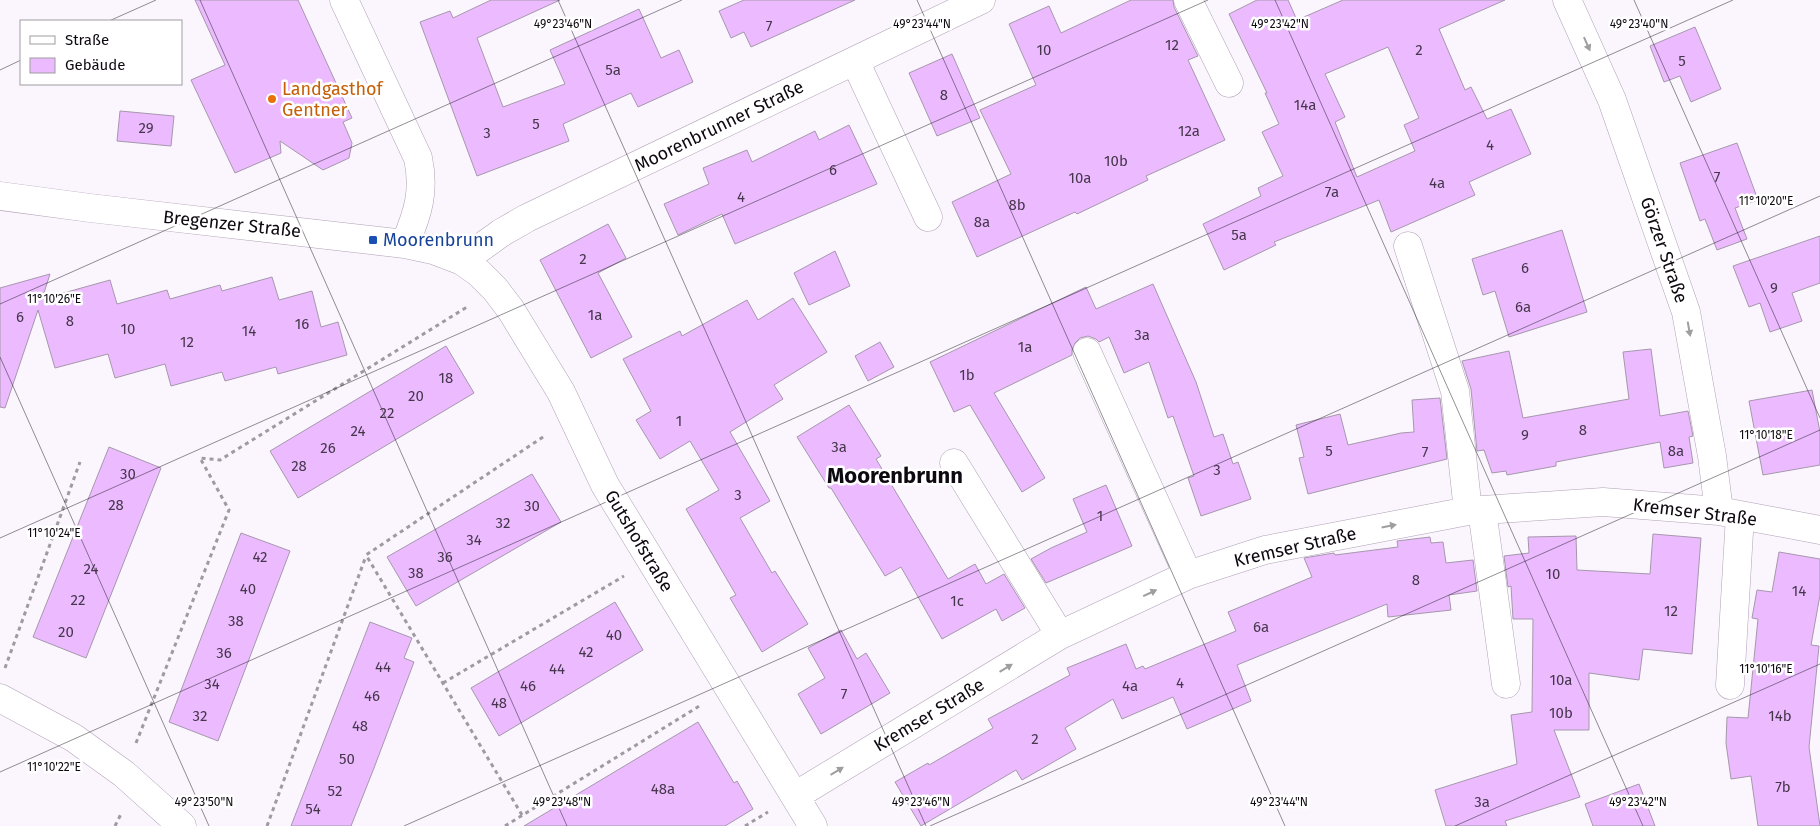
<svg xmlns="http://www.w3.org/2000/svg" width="1820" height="826" font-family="'Fira Sans',sans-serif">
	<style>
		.building { fill: #ecbbff; stroke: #a697ac; fill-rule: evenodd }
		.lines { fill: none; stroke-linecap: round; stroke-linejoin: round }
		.minor-casing { stroke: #b0a1b6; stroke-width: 29 }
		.path { stroke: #9f99a1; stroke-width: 3; stroke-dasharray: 4 4; stroke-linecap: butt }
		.minor { stroke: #fff; stroke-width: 28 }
		.oneway { fill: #9f9d9f }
		.ticks { fill: none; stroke: #0e0910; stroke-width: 1; stroke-opacity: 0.45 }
		.food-dot { fill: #e8710a; stroke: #fff; stroke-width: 2 }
		.transit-dot { fill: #1a4fb4; stroke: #fff; stroke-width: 2 }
		.labels { text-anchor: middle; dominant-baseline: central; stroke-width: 5; stroke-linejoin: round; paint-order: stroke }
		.number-label { font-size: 15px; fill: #46364c }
		.food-label { font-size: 18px; fill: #c56008; stroke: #fff; text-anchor: start }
		.street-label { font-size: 18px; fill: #0e0910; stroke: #fff }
		.transit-label { font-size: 18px; fill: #164399; stroke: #fff; text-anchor: start }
		.district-label { font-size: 22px; font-weight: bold; fill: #0e0910; stroke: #fff }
		.ticks-label { font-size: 12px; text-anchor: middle; fill: #0e0910; stroke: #fff; stroke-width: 5; stroke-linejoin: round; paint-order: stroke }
	</style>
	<rect width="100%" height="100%" fill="#fbf5fe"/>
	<!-- building -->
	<path class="building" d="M195,0H298L352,118L343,122L352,143L349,158L323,170L280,141L281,153L235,173L191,80L225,65Z
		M491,0H560L477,38L503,107L565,84L550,50L639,9L661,58L679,50L693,82L638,107L631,93L563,124L569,141L477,176L420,22L450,11L453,18Z
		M744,0H855L751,47L744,32L731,38L719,11Z
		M1131,0H1173L1174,7L1198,56L1188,60L1225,140L1146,176L1148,180L1077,214L1075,212L977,257L952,202L1011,174L980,110L1036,85L1009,24L1049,6L1061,33Z
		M1257,0H1288L1297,20L1343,0H1505L1439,29L1465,90L1471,87L1487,119L1511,109L1531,154L1469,182L1475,195L1391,232L1379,200L1274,242L1276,245L1224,270L1203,224L1261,196L1258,188L1283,176L1262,132L1279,124L1265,93H1267L1229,14ZM1388,47L1419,118L1404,125L1415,151L1357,177L1335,122L1345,117L1325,74Z
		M1695,27L1721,89L1691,102L1680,76L1664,82L1650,46Z
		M952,54L980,118L937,136L909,73Z
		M120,111L174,116L171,146L117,141Z
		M849,125L877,184L735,244L722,214L678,235L664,204L709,184L703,168L747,150L752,162L815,131L819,140Z
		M1737,143L1758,200L1735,208L1747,239L1717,250L1705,219L1700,221L1680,163Z
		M608,224L626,258L598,273L632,337L591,358L540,260Z
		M1562,230L1587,312L1509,337L1495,291L1483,295L1472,259Z
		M1820,236V283L1792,293L1802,321L1770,332L1760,303L1749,307L1733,266Z
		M835,251L850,286L809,305L794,273Z
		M50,274L42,299L110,280L117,304L167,290L170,299L220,285L222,291L272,277L279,300L312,291L321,327L338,322L347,355L278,374L276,367L225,381L222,372L171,386L165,364L115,378L108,354L55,368L38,310L5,408L0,407V288Z
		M1153,284L1196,382L1214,437L1223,434L1233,464L1238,462L1251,499L1201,516L1188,478L1194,476L1173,416L1168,418L1149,362L1124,373L1109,337L1099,342L1096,339L1088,336L1080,338L1075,343L1072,350V355L994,393L1045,478L1022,492L970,405L954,412L930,362L1086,287L1096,309Z
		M793,298L827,352L774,385L783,399L730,432L770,501L740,518L772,573L775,571L808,624L762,652L730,598L736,595L686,509L719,490L690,441L660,459L636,420L651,411L623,359L680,331L682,336L747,300L758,320Z
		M880,342L894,367L868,381L855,356Z
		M446,346L474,393L298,498L270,451Z
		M1651,349L1660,416L1688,411L1693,436L1689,437L1693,463L1664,468L1660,442L1556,462V466L1507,475L1506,471L1492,473L1484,450L1477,451L1471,389L1462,361L1509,351L1523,418L1629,399L1623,352Z
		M1812,390L1820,432V465L1763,475L1749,401Z
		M1440,398L1447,459L1308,494L1299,458L1304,457L1296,425L1340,414L1348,445L1401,433L1414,432L1412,400Z
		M849,405L881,456L876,459L948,579L975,564L986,584L1004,574L1025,608L1002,621L996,609L942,639L901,567L885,576L831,488H829L797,437Z
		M109,447L161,468L86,658L33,637Z
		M532,474L561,522L416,606L387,557Z
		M1106,485L1132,546L1046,583L1031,559L1051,548L1087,532L1073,499Z
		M241,533L290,551L218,741L169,722Z
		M1653,534L1701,538L1692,654L1643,649L1639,680L1589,673V730H1554L1580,797L1505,821L1507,826H1446L1435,790L1517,764L1511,715L1532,712L1533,619H1513L1511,586L1508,587L1504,556L1529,553L1528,537L1576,536L1577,570L1650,574Z
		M1430,537L1431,543L1443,542L1446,563L1473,560L1477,591L1449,595L1451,610L1388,617L1387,604L1237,665L1251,701L1187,729L1173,697L1122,719L1113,699L1065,728L1076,749L1022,780L1016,770L921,826L895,782L928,763L929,765L993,728L988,719L1070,675L1067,668L1126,644L1136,669L1143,666L1145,669L1236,631L1228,612L1312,577L1304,558L1334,553L1335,555L1398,547L1397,541Z
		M1779,552L1820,559V595L1811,645L1819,646L1809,747L1820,826H1758L1751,776L1731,779L1726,743L1727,717L1748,718L1758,619L1752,618L1757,590L1772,592Z
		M615,602L643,650L499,736L471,688Z
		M370,622L412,638L404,658L414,662L374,768L351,826H291Z
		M841,630L857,659L866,653L890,693L821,734L798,694L825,678L808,648Z
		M698,722L734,783L737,781L753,809L725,826H524Z
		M1639,784L1655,826H1593L1585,804Z"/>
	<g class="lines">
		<!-- minor casing -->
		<g class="minor-casing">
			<path id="minor" d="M344,0L418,158C425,191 418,213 405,244
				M1188,0L1229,83
				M1567,0L1612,100L1686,312L1712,456L1719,511
				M855,61L928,217
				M0,196L90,208L405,244L433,250L462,261L479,273L495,289L511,310L561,392L605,485L813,826
				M1408,246L1455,391L1468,511
				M462,261L501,233L527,218L981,0
				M1087,352L1188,575
				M954,463L1060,635
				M1482,510L1506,684
				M1730,685L1740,515
				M0,698L74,738L124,774L182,826
				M795,796L1060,635L1188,575L1265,550L1468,511L1603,502L1719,511L1820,530"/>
		</g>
		<!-- path -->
		<path class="path" d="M5,668L80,462
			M443,683L624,576
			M136,743L229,510L200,458L220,460L467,307
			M522,815L366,555L546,435
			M115,826L121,814
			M267,826L366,556
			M505,826L701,705
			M745,826L768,812"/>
		<!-- minor -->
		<use href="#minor" class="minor"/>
	</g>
	<!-- one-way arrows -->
	<defs><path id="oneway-solid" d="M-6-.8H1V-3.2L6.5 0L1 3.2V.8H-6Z" transform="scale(1.25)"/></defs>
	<g class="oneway">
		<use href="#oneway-solid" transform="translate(1587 44) rotate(66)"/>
		<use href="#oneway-solid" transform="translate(1689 329) rotate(80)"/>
		<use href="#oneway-solid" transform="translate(1389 526) rotate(-11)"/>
		<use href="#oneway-solid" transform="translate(1150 593) rotate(-25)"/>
		<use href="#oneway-solid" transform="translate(1006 668) rotate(-31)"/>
		<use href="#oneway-solid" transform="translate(837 771) rotate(-31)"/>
	</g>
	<!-- ticks -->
	<path class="ticks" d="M200,0L567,826M558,0L926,826M917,0L1285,826M1275,0L1643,826M1634,0L1820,418M109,21L156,0M0,70L21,60M0,304L682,0M0,357L209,826M0,538L1208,0M0,772L1733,0M404,826L1820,196M930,826L1820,430M1455,826L1820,664"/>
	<!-- markers -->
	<circle class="food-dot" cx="272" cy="99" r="5"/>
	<rect class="transit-dot" x="368" y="235" width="10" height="10" rx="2.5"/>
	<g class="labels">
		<!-- number labels -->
		<g class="number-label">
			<text x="769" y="26">7</text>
			<text x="1172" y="45">12</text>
			<text x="1044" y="50">10</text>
			<text x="1419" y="50">2</text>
			<text x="1682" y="61">5</text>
			<text x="613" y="70">5a</text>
			<text x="944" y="95">8</text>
			<text x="1305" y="105">14a</text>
			<text x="536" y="124">5</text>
			<text x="146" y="128">29</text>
			<text x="1189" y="131">12a</text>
			<text x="487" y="133">3</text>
			<text x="1490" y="145">4</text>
			<text x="1116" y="161">10b</text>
			<text x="833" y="170">6</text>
			<text x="1717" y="177">7</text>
			<text x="1080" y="178">10a</text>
			<text x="1437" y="183">4a</text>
			<text x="1332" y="192">7a</text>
			<text x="741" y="197">4</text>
			<text x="1017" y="205">8b</text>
			<text x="982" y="222">8a</text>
			<text x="1239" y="235">5a</text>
			<text x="583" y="259">2</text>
			<text x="1525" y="268">6</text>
			<text x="1774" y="288">9</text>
			<text x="1523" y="307">6a</text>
			<text x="595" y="315">1a</text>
			<text x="20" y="317">6</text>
			<text x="70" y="321">8</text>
			<text x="302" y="324">16</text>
			<text x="128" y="329">10</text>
			<text x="249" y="331">14</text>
			<text x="1142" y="335">3a</text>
			<text x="187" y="342">12</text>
			<text x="1025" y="347">1a</text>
			<text x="967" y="375">1b</text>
			<text x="446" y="378">18</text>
			<text x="416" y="396">20</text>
			<text x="387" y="413">22</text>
			<text x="679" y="421">1</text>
			<text x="1583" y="430">8</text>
			<text x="358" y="431">24</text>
			<text x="1525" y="435">9</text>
			<text x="839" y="447">3a</text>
			<text x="328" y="448">26</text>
			<text x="1329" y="451">5</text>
			<text x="1676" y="451">8a</text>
			<text x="1425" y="452">7</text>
			<text x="299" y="466">28</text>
			<text x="1217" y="470">3</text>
			<text x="128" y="474">30</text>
			<text x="738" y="495">3</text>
			<text x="116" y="505">28</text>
			<text x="532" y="506">30</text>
			<text x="1100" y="516">1</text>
			<text x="503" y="523">32</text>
			<text x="474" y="540">34</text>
			<text x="260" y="557">42</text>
			<text x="445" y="557">36</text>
			<text x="91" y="569">24</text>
			<text x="416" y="573">38</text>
			<text x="1553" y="574">10</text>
			<text x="1416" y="580">8</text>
			<text x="248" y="589">40</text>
			<text x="1799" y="591">14</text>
			<text x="78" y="600">22</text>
			<text x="957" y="601">1c</text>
			<text x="1671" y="611">12</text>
			<text x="236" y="621">38</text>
			<text x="1261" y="627">6a</text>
			<text x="66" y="632">20</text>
			<text x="614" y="635">40</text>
			<text x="586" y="652">42</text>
			<text x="224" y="653">36</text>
			<text x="383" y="667">44</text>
			<text x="557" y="669">44</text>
			<text x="1561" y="680">10a</text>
			<text x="1180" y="683">4</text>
			<text x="212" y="684">34</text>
			<text x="528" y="686">46</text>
			<text x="1130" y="686">4a</text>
			<text x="844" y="694">7</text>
			<text x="372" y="696">46</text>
			<text x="499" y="703">48</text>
			<text x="1561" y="713">10b</text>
			<text x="200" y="716">32</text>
			<text x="1780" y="716">14b</text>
			<text x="360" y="726">48</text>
			<text x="1035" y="739">2</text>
			<text x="347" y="759">50</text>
			<text x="1783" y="787">7b</text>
			<text x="663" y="789">48a</text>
			<text x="335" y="791">52</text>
			<text x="1482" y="802">3a</text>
			<text x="313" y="809">54</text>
		</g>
		<!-- food labels -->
		<g class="food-label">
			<text x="282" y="89">Landgasthof<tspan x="282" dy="21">Gentner</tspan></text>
		</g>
		<!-- street labels -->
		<g class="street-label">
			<text transform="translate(719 126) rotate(-26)">Moorenbrunner Straße</text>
			<text transform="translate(232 224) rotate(6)">Bregenzer Straße</text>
			<text transform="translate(1664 250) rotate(71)">Görzer Straße</text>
			<text transform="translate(1695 512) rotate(7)">Kremser Straße</text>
			<text transform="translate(639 541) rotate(59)">Gutshofstraße</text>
			<text transform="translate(1295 547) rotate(-13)">Kremser Straße</text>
			<text transform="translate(929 715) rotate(-31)">Kremser Straße</text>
		</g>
		<!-- transit labels -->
		<g class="transit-label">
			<text x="383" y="240">Moorenbrunn</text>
		</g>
		<!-- district labels -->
		<g class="district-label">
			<text x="895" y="475">Moorenbrunn</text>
		</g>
	</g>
	<g class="ticks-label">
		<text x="922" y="28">49°23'44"N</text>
		<text x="563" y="28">49°23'46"N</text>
		<text x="1280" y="28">49°23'42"N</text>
		<text x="1639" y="28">49°23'40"N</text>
		<text x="1766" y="205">11°10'20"E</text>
		<text x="54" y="303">11°10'26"E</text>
		<text x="1766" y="439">11°10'18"E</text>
		<text x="54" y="537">11°10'24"E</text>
		<text x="1766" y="673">11°10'16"E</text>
		<text x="54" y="771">11°10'22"E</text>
		<text x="204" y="806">49°23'50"N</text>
		<text x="562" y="806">49°23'48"N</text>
		<text x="921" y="806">49°23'46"N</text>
		<text x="1279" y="806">49°23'44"N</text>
		<text x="1638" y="806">49°23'42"N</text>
	</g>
	<!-- legend -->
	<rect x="20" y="20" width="162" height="65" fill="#ffffff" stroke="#9f9d9f"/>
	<rect x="30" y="36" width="25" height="8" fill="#ffffff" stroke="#9f9d9f"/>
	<text x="65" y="45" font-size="15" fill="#0e0910">Straße</text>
	<rect x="30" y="58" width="25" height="15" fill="#ecbbff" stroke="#9f9d9f"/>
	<text x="65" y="70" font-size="15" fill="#0e0910">Gebäude</text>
</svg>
